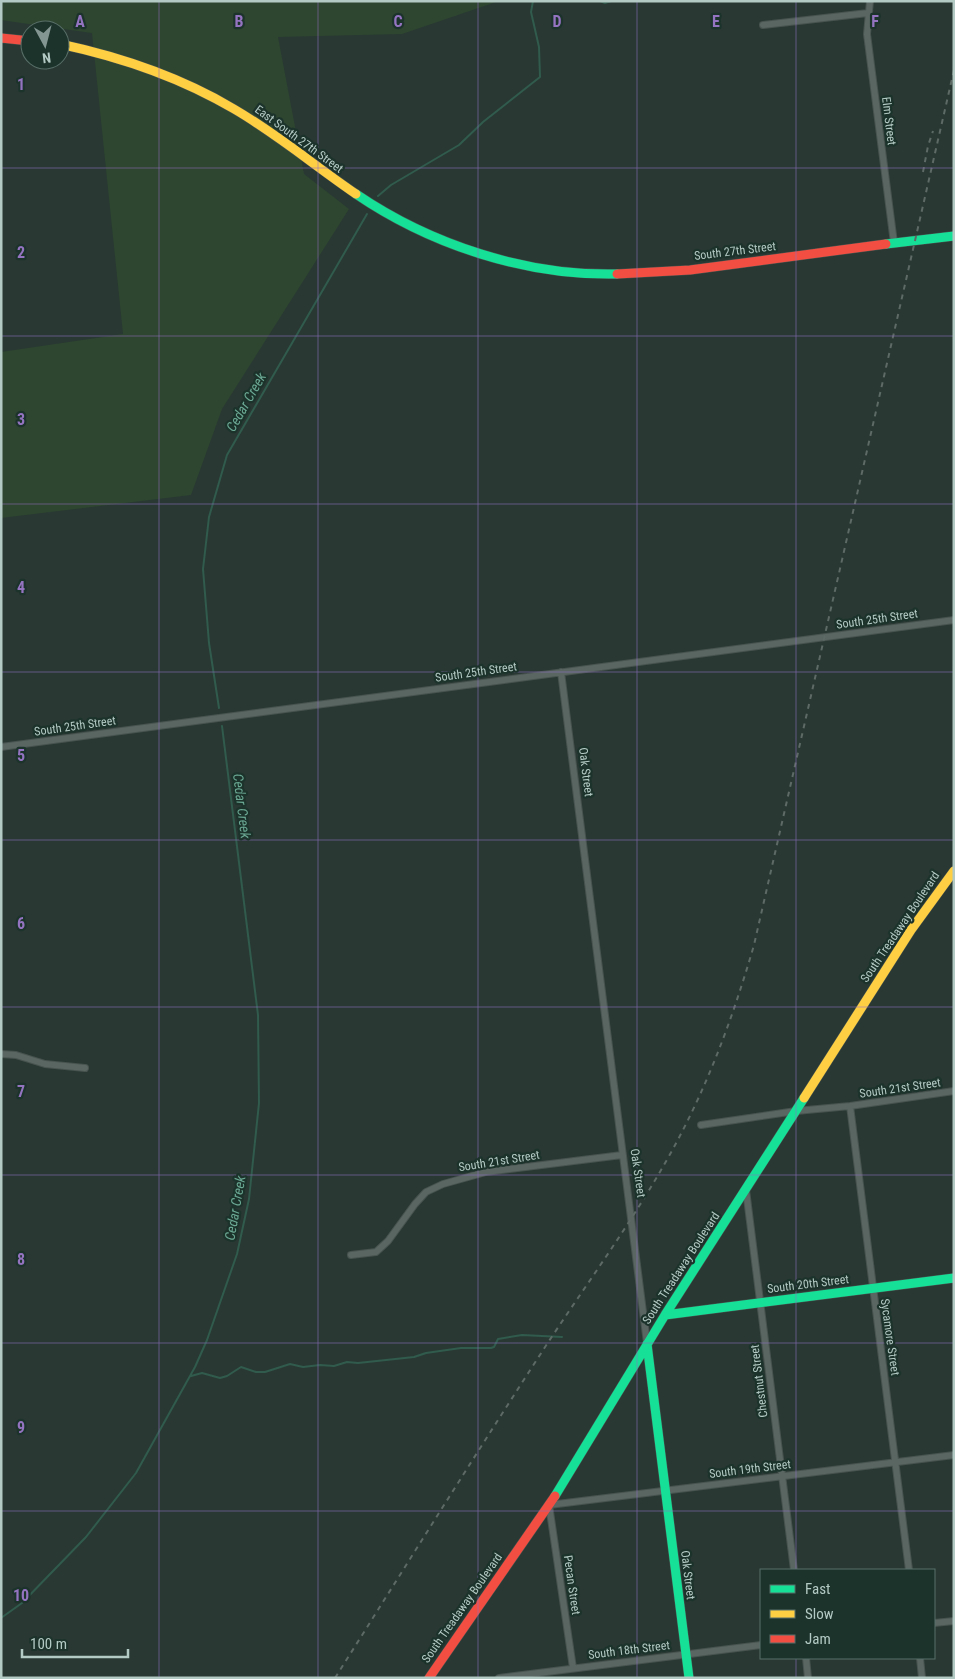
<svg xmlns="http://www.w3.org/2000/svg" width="955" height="1679" font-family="'Roboto Condensed',sans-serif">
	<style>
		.green { fill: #2e4630 }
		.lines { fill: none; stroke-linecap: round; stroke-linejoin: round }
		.stream { stroke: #305b4d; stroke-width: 2 }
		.street-casing { stroke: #47534f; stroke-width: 8 }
		.fast-casing { stroke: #47534f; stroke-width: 10 }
		.slow-casing { stroke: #47534f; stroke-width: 10 }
		.jam-casing { stroke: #47534f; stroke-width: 10 }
		.street { stroke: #596662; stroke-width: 6 }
		.fast { stroke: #16e098; stroke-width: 9 }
		.slow { stroke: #ffcf43; stroke-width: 9 }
		.jam { stroke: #f24e42; stroke-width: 9 }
		.rail { stroke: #5d6a65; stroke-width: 2; stroke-dasharray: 5 5; stroke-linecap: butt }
		.grid { fill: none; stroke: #9473c1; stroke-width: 1; stroke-opacity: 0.55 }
		.labels { text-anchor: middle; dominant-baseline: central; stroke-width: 4.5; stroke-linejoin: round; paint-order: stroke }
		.street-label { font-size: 12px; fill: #b3c9c3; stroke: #1c332c }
		.water-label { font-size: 14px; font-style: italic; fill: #6ba994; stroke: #1c332c }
		.grid-label { font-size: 16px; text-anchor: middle; font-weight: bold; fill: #9473c1; stroke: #1c332c; stroke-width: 4.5; stroke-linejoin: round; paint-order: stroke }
	</style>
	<rect width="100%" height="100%" fill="#293833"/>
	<!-- green -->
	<path class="green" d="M1,1H499L402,34L278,37L304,174L349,209L222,409L191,495L1,518V352L123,334L92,33L1,20Z"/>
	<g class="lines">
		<!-- stream -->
		<path class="stream" d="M600,1L605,3L611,1
			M378,196L391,185L459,145L483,122L540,77L539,47L531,12L533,1
			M219,708L209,643L203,569L209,517L227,455L367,214
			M191,1376L202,1373L220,1378L227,1376L241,1367L256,1372H265L290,1364L303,1367L320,1365L334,1366L347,1362L358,1363L414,1357L426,1353L461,1348H491L494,1347L498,1339L522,1335L562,1337
			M1,1618L22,1603L86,1537L136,1473L195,1367L207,1340L237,1254L249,1199L259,1103L258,1015L222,726"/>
		<!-- street casing -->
		<g class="street-casing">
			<path id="street" d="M870,1L867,34L894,243
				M763,25L868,13
				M561,672L647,1343
				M1,747L954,620
				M1,1054L16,1055L45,1064L85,1068
				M850,1106L909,1570
				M701,1125L796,1111L850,1106L954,1091
				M746,1190L794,1570
				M351,1255L376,1252L388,1241L415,1204L426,1192L443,1184L486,1172L622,1155
				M934,1623L954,1621
				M806,1658L808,1678
				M920,1658L922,1678
				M573,1668L549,1505L954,1455
				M499,1678L761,1645"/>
		</g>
		<!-- fast casing -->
		<g class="fast-casing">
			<path id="fast" d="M356,194C431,245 526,276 617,274
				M886,244L954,236
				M665,1315L954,1278
				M647,1344L689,1678
				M555,1496L665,1315L804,1098"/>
		</g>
		<!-- slow casing -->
		<g class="slow-casing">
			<path id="slow" d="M60,44C121,57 180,77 234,109C277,134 315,166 356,194
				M804,1098L911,930L954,871"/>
		</g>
		<!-- jam casing -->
		<g class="jam-casing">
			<path id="jam" d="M1,38L30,41
				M617,274L690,270L886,244
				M429,1678L555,1496"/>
		</g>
		<!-- street -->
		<use href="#street" class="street"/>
		<!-- fast -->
		<use href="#fast" class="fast"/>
		<!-- slow -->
		<use href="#slow" class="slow"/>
		<!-- jam -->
		<use href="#jam" class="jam"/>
		<!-- rail -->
		<path class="rail" d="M923,172L928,146L933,131
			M335,1678C402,1572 468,1466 536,1361C586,1283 644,1208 686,1124C715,1066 736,1007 754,945L954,70"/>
	</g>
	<!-- grid -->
	<path class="grid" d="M159,1V1678M318,1V1678M478,1V1678M637,1V1678M796,1V1570M1,168H954M1,336H954M1,504H954M1,672H954M1,840H954M1,1007H954M1,1175H954M1,1343H954M1,1511H954M796,1658V1678"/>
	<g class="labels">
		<!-- street labels -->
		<g class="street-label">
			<text transform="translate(889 121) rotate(83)">Elm Street</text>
			<text transform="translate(299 139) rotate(36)">East South 27th Street</text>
			<text transform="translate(735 251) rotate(-7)">South 27th Street</text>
			<text transform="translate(877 619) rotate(-8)">South 25th Street</text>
			<text transform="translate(476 672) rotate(-8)">South 25th Street</text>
			<text transform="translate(75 726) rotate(-8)">South 25th Street</text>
			<text transform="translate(586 772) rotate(83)">Oak Street</text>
			<text transform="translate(900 927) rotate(-56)">South Treadaway Boulevard</text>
			<text transform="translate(900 1088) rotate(-8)">South 21st Street</text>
			<text transform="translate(499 1161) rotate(-9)">South 21st Street</text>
			<text transform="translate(638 1173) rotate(82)">Oak Street</text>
			<text transform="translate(681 1268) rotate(-57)">South Treadaway Boulevard</text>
			<text transform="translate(808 1284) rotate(-7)">South 20th Street</text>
			<text transform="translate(890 1337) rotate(82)">Sycamore Street</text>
			<text transform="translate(759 1381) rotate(-97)">Chestnut Street</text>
			<text transform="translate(750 1469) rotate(-7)">South 19th Street</text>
			<text transform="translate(688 1575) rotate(83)">Oak Street</text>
			<text transform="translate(572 1585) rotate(82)">Pecan Street</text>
			<text transform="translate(462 1608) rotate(-55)">South Treadaway Boulevard</text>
			<text transform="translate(629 1650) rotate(-7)">South 18th Street</text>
		</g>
		<!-- water labels -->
		<g class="water-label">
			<text transform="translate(246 402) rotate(-60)">Cedar Creek</text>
			<text transform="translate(242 806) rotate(83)">Cedar Creek</text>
			<text transform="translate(235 1208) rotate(-80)">Cedar Creek</text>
		</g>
	</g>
	<g class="grid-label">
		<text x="80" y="27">A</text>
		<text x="239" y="27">B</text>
		<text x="398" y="27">C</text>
		<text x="557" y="27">D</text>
		<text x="716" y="27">E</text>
		<text x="875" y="27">F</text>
		<text x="21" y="90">1</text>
		<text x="21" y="258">2</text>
		<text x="21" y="425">3</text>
		<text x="21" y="593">4</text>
		<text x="21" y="761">5</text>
		<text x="21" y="929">6</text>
		<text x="21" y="1097">7</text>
		<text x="21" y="1265">8</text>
		<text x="21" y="1433">9</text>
		<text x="21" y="1601">10</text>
	</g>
	<!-- border -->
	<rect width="955" height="1679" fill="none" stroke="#b3c9c3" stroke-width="5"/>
	<!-- legend -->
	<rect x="760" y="1569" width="175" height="90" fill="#1c332c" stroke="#586f68"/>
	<rect x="770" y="1585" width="25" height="8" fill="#16e098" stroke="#586f68"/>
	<text x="805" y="1594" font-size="15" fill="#b3c9c3">Fast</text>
	<rect x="770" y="1610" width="25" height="8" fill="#ffcf43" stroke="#586f68"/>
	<text x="805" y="1619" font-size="15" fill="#b3c9c3">Slow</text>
	<rect x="770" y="1635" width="25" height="8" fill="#f24e42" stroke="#586f68"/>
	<text x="805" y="1644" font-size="15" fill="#b3c9c3">Jam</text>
	<!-- north arrow -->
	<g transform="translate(45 45) rotate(173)"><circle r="24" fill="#1c332c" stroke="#586f68"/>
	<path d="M0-4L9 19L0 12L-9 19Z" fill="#839691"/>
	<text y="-8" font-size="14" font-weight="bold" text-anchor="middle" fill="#b3c9c3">N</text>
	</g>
	<!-- scale -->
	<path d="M22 1649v8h106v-8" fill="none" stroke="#b3c9c3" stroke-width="2.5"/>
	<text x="30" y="1649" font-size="15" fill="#b3c9c3" stroke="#1c332c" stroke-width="4" paint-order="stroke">100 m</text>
</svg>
